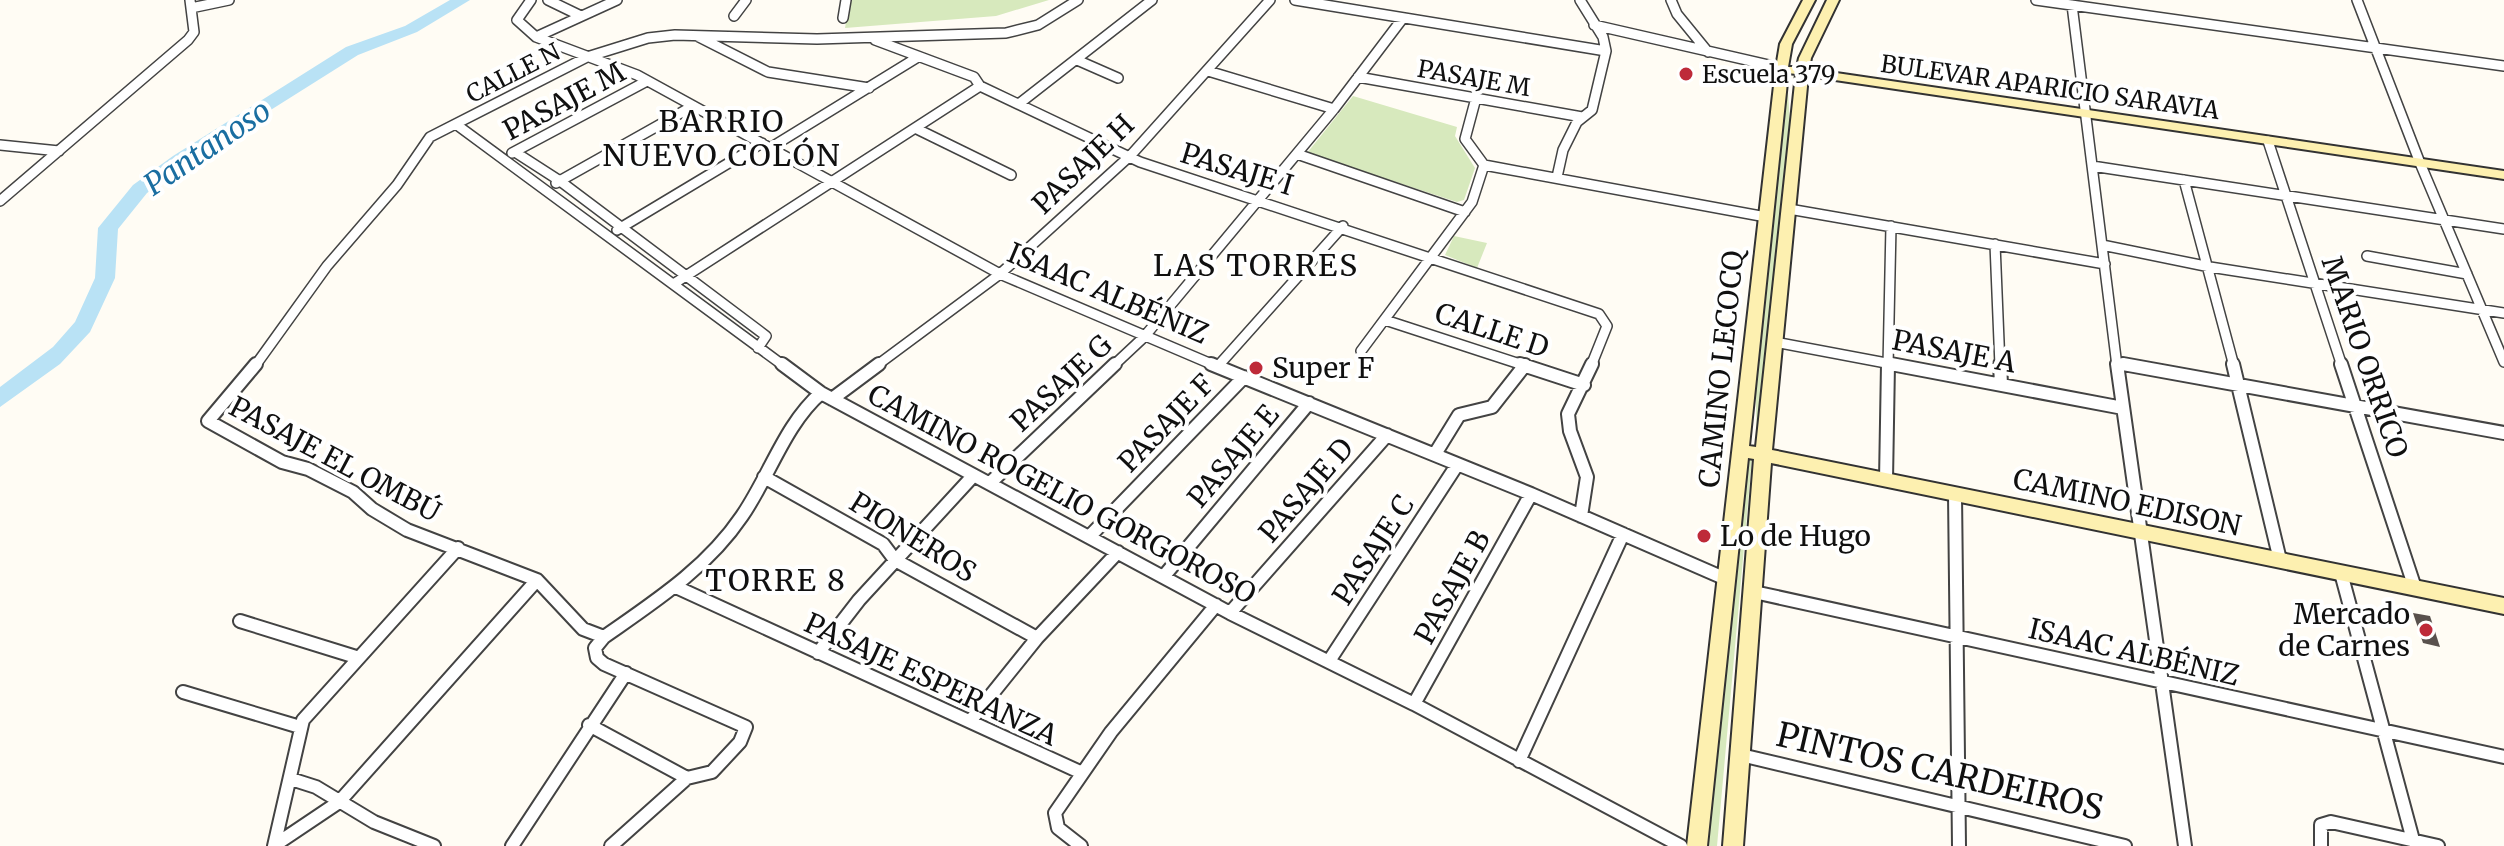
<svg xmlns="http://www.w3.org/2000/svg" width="2504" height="846" font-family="Merriweather,serif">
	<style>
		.green { fill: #d7e9bd }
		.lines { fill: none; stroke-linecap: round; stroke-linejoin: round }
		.river { fill: #b9e2f5; fill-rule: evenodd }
		.building { fill: #59514d }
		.street-far1-casing { stroke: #434343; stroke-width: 12 }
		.street-casing { stroke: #434343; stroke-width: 16 }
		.secondary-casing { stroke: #323232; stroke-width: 4 }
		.street-far1 { stroke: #fff; stroke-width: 9 }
		.street { stroke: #fff; stroke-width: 12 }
		.secondary { fill: #fdf0b0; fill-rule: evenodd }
		.poi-dot { fill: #be2a39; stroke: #fff; stroke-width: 3 }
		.labels { text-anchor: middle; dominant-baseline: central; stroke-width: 8; stroke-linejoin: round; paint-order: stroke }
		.far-street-label { font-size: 24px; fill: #101010; stroke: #fff }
		.far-poi-label { font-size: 24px; fill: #101010; stroke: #fff; text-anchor: start }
		.street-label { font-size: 28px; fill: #101010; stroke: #fff }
		.poi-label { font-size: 28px; fill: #101010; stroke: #fff; text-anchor: start }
		.neighbourhood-label { font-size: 30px; letter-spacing: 2px; fill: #101010; stroke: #fff }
		.water-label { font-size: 30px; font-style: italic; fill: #1a6ea1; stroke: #fff }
		.near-street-label { font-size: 34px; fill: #101010; stroke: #fff }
	</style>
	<rect width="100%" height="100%" fill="#fffcf4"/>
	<!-- green -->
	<path class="green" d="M850,0H1049L996,16L845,28Z
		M1787,76L1790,124L1757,445L1755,369Z
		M1353,96L1457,127L1455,136L1475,168L1464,200L1457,202L1307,153Z
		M1454,236L1487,243L1477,268L1445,255Z
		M1745,458L1752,459L1717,846H1704Z"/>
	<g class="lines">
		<!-- river -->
		<path class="river" d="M450,0H470L417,32L358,55L185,164L147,193L118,229L115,278L90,332L60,364L0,407V387L53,347L75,322L95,278L98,228L133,185L173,156L346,47L405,26Z"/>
	</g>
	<!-- building -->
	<path class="building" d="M2413,613L2430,616L2440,647L2423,643Z"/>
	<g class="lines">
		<!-- street-far1 casing -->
		<g class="street-far1-casing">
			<path id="street-far1" d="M531,0L517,20L536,37L637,75L1000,274L1216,366
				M548,0L581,16
				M1295,0L1606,51
				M1671,0L1677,14L1708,52
				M2036,0L2504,66
				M2357,0L2420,163L2504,362
				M2072,5L2117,366
				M191,8L229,0
				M734,16L746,0
				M843,18L846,0
				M1594,25L1782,68
				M697,36L768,72L869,88
				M536,37L617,0
				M875,40L974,77L980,86L1140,162L1599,314L1607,326L1591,366
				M1077,60L1118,78
				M1208,71L1334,109
				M1358,77L1582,117
				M1020,103L1152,0
				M457,125L784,366
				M917,129L1011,175
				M2268,141L2342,366
				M0,145L59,151
				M770,148L918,57
				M515,152L560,181L766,336L758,348
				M512,153L647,81
				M1297,154L1465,212
				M1484,165L1766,217
				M2092,166L2504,229
				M1557,177L1563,150L1577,122L1592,110L1606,51L1603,37L1580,0
				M2184,180L2234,366
				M556,183L693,106
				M0,201L188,40L194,32L190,0
				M1789,209L2105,264
				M617,230L762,143
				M1995,244L2000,366
				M2102,245L2210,267L2504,313
				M2367,256L2467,274
				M675,283L980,86
				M1385,320L1526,366
				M1775,342L1902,366
				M1361,351L1472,202L1484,165L1465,139L1476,98
				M2117,363L2134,366
				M255,366L327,266L397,185L430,137L587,57L648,38L675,35L817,39L1006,33L1038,25L1078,0
				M876,366L1000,274L1131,155L1270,0
				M1113,366L1144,337L1334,109L1403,18
				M1218,366L1343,226
				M1888,366L1891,226"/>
		</g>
		<!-- street casing -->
		<g class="street-casing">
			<path id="street" d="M256,364L208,421L282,462L308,469L353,492L372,509L407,530L537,580L583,629L604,637
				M782,364L821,393L1230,613L1414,704L1681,846
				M1211,364L1531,494L1726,579
				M1520,364L1584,385
				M1891,364L2123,408
				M2000,364L2001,384
				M2117,364L2185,846
				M2123,364L2504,433
				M2233,364L2280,560
				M2341,364L2415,588
				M832,399L879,364
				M1435,454L1459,415L1492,407L1525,365
				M764,477L883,544L895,560L1037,638
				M1886,480L1888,364
				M990,483L1115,364
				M1955,494L1959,846
				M1581,516L1587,477L1570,431L1568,414L1592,364
				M1089,537L1244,377
				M2341,573L2413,840
				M1164,576L1309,403
				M676,587L1080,772
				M1754,592L2504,757
				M1230,613L1387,435
				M240,621L356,657
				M818,653L859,600L973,476
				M1329,661L1457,465
				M183,692L300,727
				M1414,704L1531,494
				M971,720L1037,638L1118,552
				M589,725L687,778
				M1741,755L2125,846
				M1519,761L1623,534
				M291,779L316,787L374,822L434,846
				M275,845L339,802L537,580
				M274,846L303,720L458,548
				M512,846L626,673
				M611,846L687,778L712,772L740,742L746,727L604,664L597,658L595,648L604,637C654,602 707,568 742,516C769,477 785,424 821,393
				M1081,846L1058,828L1055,813L1111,732L1216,605
				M2321,846V825L2331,822L2438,846"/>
		</g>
		<!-- secondary casing -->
		<g class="secondary-casing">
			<path id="secondary" d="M1803,0H1815L1792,44L1788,67H1797L1799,58L1827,0H1839L1811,58L1809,69L2504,171V179L1808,76L1772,450L2504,598V614L1771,463L1743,846H1723L1754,459L1748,458L1707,846H1687L1776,68L1780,44ZM1788,73L1796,74L1756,447L1749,446Z"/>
		</g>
		<!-- street-far1 -->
		<use href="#street-far1" class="street-far1"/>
		<!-- street -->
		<use href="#street" class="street"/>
		<!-- secondary -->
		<use href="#secondary" class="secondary"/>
	</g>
	<!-- markers -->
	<g class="poi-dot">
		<circle cx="1686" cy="74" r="8"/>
		<circle cx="1256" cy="368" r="8"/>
		<circle cx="1704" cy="536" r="8"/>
		<circle cx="2426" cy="630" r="8"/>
	</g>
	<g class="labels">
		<!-- far-street labels -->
		<g class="far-street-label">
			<text transform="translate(513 73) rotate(-27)">CALLE N</text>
			<text transform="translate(1474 78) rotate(10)">PASAJE M</text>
			<text transform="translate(2050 87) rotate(8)">BULEVAR APARICIO SARAVIA</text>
		</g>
		<!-- far-poi labels -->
		<g class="far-poi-label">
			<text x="1702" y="74">Escuela 379</text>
		</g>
		<!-- street labels -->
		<g class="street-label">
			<text transform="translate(564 101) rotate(-28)">PASAJE M</text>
			<text transform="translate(1083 164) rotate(-44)">PASAJE H</text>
			<text transform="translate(1237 169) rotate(17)">PASAJE I</text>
			<text transform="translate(1108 293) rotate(23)">ISAAC ALBÉNIZ</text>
			<text transform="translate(1492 330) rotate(18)">CALLE D</text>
			<text transform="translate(1954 351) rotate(11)">PASAJE A</text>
			<text transform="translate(2365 357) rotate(71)">MARIO ORRICO</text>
			<text transform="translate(1721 369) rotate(-84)">CAMINO LECOCQ</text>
			<text transform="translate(1061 383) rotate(-43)">PASAJE G</text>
			<text transform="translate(1166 423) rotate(-46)">PASAJE F</text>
			<text transform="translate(1233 456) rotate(-50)">PASAJE E</text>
			<text transform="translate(335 459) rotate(28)">PASAJE EL OMBÚ</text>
			<text transform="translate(1306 490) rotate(-49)">PASAJE D</text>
			<text transform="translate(1062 494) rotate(28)">CAMINO ROGELIO GORGOROSO</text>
			<text transform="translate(2127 502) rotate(12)">CAMINO EDISON</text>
			<text transform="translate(913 537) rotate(32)">PIONEROS</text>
			<text transform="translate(1373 550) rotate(-57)">PASAJE C</text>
			<text transform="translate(1452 587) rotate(-61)">PASAJE B</text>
			<text transform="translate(2134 652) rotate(13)">ISAAC ALBÉNIZ</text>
			<text transform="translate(931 679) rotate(25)">PASAJE ESPERANZA</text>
		</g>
		<!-- poi labels -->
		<g class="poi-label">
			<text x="1272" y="368">Super F</text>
			<text x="1720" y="536">Lo de Hugo</text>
			<text x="2410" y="614" text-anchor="end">Mercado<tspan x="2410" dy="32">de Carnes</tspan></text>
		</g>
		<!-- neighbourhood labels -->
		<g class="neighbourhood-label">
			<text x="722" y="121">BARRIO<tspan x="722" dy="34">NUEVO COLÓN</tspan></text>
			<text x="1256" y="265">LAS TORRES</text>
			<text x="776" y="580">TORRE 8</text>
		</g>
		<!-- water labels -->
		<g class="water-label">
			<text transform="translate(207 147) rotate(-34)">Pantanoso</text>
		</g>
		<!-- near-street labels -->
		<g class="near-street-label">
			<text transform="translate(1940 771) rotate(13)">PINTOS CARDEIROS</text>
		</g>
	</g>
</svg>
